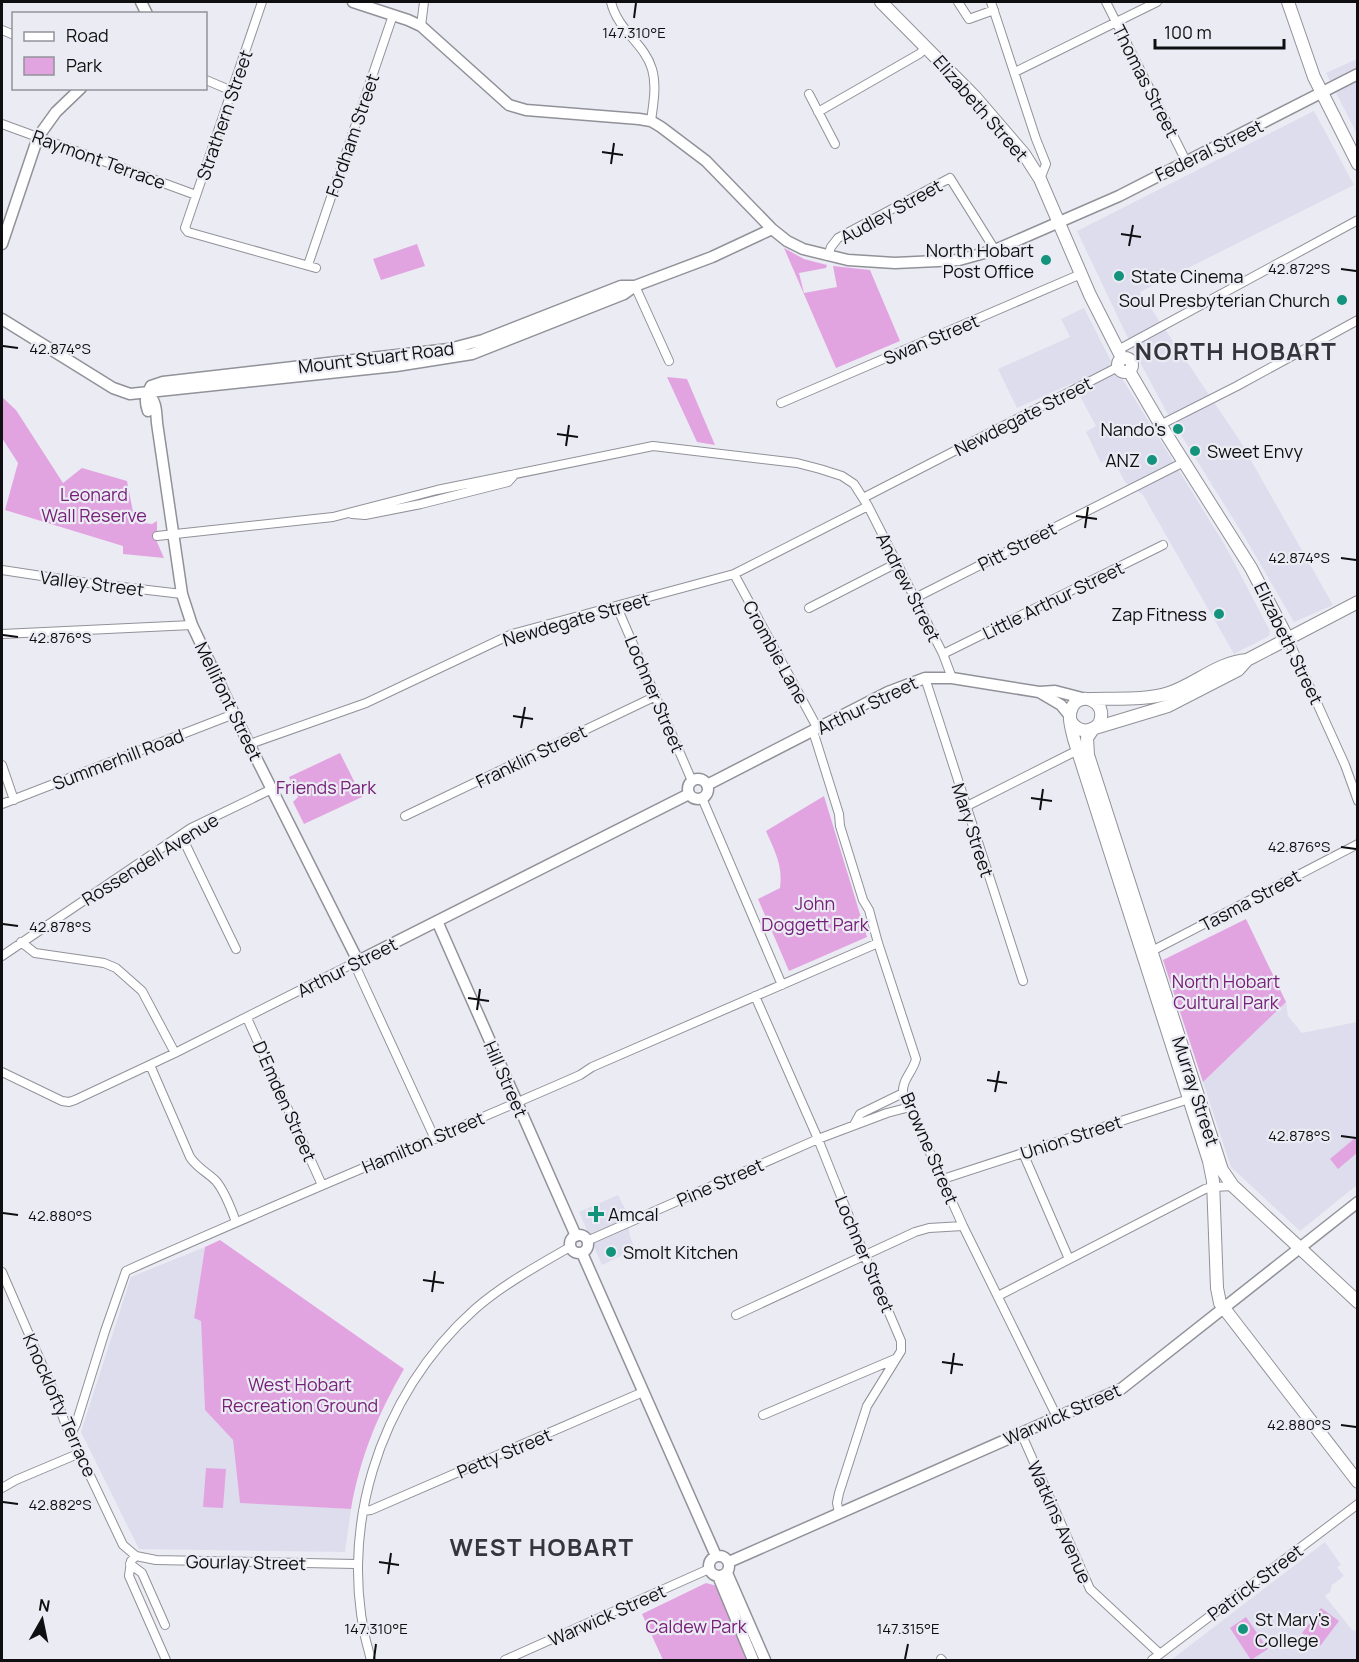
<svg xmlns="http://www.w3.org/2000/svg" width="1359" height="1662" font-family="Manrope,sans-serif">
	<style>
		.built { fill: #dddded }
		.green { fill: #e2a4e0 }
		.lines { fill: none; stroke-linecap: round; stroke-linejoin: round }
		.minor-casing { stroke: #919199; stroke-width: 10 }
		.tertiary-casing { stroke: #919199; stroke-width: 13 }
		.secondary-casing { stroke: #919199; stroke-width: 14 }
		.minor { stroke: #fff; stroke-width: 8 }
		.tertiary { stroke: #fff; stroke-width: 10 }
		.secondary { stroke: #fff; stroke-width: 12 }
		.ticks { fill: none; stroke: #0f0f12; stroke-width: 2 }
		.poi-dot { fill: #14937c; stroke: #ebebf4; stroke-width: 2 }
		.labels { text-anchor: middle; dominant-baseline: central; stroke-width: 4.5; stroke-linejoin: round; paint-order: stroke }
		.street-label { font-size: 18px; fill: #0f0f12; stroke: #ebebf4 }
		.poi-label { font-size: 18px; fill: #0f0f12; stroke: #ebebf4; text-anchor: end }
		.park-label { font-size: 18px; fill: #772078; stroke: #ebebf4 }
		.district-label { font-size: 24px; font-weight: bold; letter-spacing: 1.5px; fill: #35363c; stroke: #ebebf4 }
		.ticks-label { font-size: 15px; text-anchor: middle; fill: #0f0f12; stroke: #ebebf4; stroke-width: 4.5; stroke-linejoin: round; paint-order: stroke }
	</style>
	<rect width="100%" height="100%" fill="#ebebf4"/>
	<!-- built -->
	<path class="built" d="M1357,59V134L1326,73Z
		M1314,111L1354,185L1140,292L1240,441L1333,605L1294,622L1247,541L1166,411L1134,351L1077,231Z
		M1084,308L1110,359L1226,547L1270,631L1269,636L1234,654L1143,495L1125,482L1112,458L1101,463L1086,432L1096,426L1073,383L1017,408L998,369L1070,337L1061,319Z
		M1286,1002L1288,1016L1302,1033L1357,1022V1185L1300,1231L1231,1167L1203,1082Z
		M618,1195L626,1211L630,1236L635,1249L602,1265L579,1212Z
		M205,1247L194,1317L201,1320L205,1410L233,1440L240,1502L351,1509L345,1552L139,1549L81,1432L131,1277Z
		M1325,1542L1341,1565L1337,1567L1344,1576L1332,1585L1330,1592L1325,1596L1352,1630L1357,1631V1660H1171Z"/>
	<!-- green -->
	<path class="green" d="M417,244L425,266L381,280L373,259Z
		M784,248L804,259L827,265L826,268L799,273L804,293L837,287L833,266L870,270L900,341L836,368Z
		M667,377L687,379L715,445L697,442Z
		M2,397L16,410L63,483L82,468L127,481L135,522L152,524L157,521V542L164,558L123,554V546L5,510L18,463L2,438Z
		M340,753L362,797L304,824L293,802L298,797L289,777Z
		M824,796L867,937L789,971L758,899L780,888C783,865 775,852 766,831Z
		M1246,919L1286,1002L1203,1082L1163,960Z
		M1355,1138L1357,1141V1153L1338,1169L1330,1159Z
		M220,1240L404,1369C378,1414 360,1457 351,1509L240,1503L233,1440L205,1410L201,1321L194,1318L205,1247Z
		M206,1468L226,1469L223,1508L203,1507Z
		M706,1583L717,1586L746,1660H663L642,1614Z
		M1321,1608L1339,1621L1320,1646L1302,1633Z
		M1246,1617L1268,1649L1251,1660L1230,1628Z"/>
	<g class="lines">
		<!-- minor casing -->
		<g class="minor-casing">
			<path id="minor" d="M262,2L185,228L188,232L316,268
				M611,2C618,31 645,44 652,69C657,86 653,105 651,121
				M958,2L969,19L994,10
				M991,2L1036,139L1046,164L1040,179
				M1106,2L1186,161
				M421,26L424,2
				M2,30L14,35
				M1015,72L1157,2
				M206,80L232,91
				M809,94L835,144
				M818,112L919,54L927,47
				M2,124L196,195
				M828,256L831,247L838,238L950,178L995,250
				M308,265L393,15
				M635,286L669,361
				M1118,350L1358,220
				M781,403L1081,274
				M1160,425L1237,386L1358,320
				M863,498L1118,367
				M352,514L365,515L421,504L508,482L515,474
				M157,536L333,517L437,490L653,446L797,463L820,469L842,476L854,484L868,506L943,654L952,678
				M2,570L88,583L182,594
				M734,574L818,729
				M915,598L1184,462
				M617,607L692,781
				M809,608L897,563
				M2,634L192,625
				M1288,639L1345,765L1358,801
				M943,654L1163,545
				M925,678L1023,981
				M813,731L839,814L840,826L863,900L869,910L878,943L916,1059C913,1072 902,1079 903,1093L963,1226L1057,1417
				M250,744L366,703L512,634L734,574L868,506
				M2,765L14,800
				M702,798L782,985
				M2,804L234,714
				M965,807L1076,751
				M405,816L656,696
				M181,835L236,949
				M21,942L35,953L104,963L116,968L142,991L175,1053
				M1148,953L1358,844
				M2,956L191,828L272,789
				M354,963L435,1139
				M755,996L818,1139L864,1254L901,1341V1351L867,1406L839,1493L837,1503L839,1513
				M247,1018L322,1185
				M150,1065L190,1157C197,1168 207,1172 216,1181C225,1192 231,1208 236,1222
				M2,1072L62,1101L69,1102L75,1100L175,1053L358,961
				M854,1125L860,1114L903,1093
				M1023,1153L1069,1259
				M943,1179L1192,1098
				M587,1241L818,1139L887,1113L910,1107
				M2,1272L54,1392L65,1423L123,1545L136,1556L131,1561L129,1576L166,1660
				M998,1296L1205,1189L1213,1187L1233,1186
				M736,1315L915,1232L929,1228L963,1226
				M763,1415L895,1359
				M1021,1433L1090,1589L1160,1654
				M71,1434L76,1424L105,1331L126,1271C277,1203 430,1141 580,1075L592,1067L878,943
				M2,1488L16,1480L80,1453
				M363,1511L371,1510L643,1392
				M136,1556L156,1560L356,1564
				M130,1564L142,1573L165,1625
				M941,1659L942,1660
				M371,1660C334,1536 378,1395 475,1309C504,1284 537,1266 570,1247
				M505,1660L709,1569
				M1152,1660L1358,1504"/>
		</g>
		<!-- tertiary casing -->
		<g class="tertiary-casing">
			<path id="tertiary" d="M141,2L147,14
				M353,2L408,20L421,26L509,105L526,110L639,119L651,121L661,127L706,161L772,229L787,241L803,249L848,260L895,263L959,260L995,250L1119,196L1358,74
				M2,244L38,137L56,112L81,88
				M2,319L113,388L130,394L396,366L472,354L624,294L635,286L712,257L772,229
				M147,393C157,401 156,412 157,423L182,594L192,625L234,714L358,961L689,794
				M148,411C144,400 146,396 151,386L163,382L449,349L483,340L621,286H635
				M1039,692L1061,705L1070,716
				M688 789a10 10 0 1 1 20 0a10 10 0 1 1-20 0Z
				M707,785L888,692L925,678H952L1039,692L1055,691L1086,699
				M437,921L576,1236
				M570 1244a9 9 0 1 1 18 0a9 9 0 1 1-18 0Z
				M582,1253L716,1556
				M709 1566a10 10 0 1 1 20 0a10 10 0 1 1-20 0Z
				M729,1562L1121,1389L1358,1202
				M727,1573L765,1660
				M718,1576L753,1660"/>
		</g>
		<!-- secondary casing -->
		<g class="secondary-casing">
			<path id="secondary" d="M881,2L975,97L1024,154L1040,179L1090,295L1122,358
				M1288,2L1314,77L1358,164
				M1118 365a7 7 0 1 1 14 0a7 7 0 1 1-14 0Z
				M1129,371L1163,429L1251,568L1288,639
				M1090,699C1116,698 1144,701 1169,693C1196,684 1218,662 1247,660L1358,602
				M1070,720C1077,732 1089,734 1099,724C1110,700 1077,689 1071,710C1068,718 1072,730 1074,739L1209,1161L1213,1181L1217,1288L1220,1303L1358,1482
				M1095,728L1168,706L1238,670L1247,660
				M1093,729L1087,738L1088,755L1222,1170L1233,1186L1358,1302"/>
		</g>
		<!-- minor -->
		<use href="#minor" class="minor"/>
		<!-- tertiary -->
		<use href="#tertiary" class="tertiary"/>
		<!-- secondary -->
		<use href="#secondary" class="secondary"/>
	</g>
	<!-- ticks -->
	<path class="ticks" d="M634,18L636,3M602,152L623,155M611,164L614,143M1121,234L1141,237M1129,246L1133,225M1341,269L1356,271M3,346L18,348M557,434L578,437M566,446L569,425M1076,516L1097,519M1085,528L1088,507M1341,558L1356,560M3,635L18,637M513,716L533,719M521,728L525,707M1031,798L1052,801M1040,810L1043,789M1341,847L1356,849M3,924L18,926M468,998L489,1001M477,1010L480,989M987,1080L1007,1083M995,1092L999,1071M1341,1136L1356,1138M3,1213L18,1215M423,1280L444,1283M432,1292L435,1271M942,1362L963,1365M951,1374L954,1353M1341,1425L1356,1427M3,1502L18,1504M379,1562L399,1565M388,1574L391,1553M374,1659L376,1644M905,1659L908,1644"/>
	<!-- markers -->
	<g class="poi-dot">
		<circle cx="1046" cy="260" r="6"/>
		<circle cx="1119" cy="276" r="6"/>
		<circle cx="1342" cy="300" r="6"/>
		<circle cx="1178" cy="429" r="6"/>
		<circle cx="1195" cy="451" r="6"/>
		<circle cx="1152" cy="460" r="6"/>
		<circle cx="1219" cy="614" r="6"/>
		<path d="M593 1205h6v6h6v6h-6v6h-6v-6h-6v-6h6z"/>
		<circle cx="611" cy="1252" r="6"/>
		<circle cx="1243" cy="1629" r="6"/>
	</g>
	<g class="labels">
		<!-- street labels -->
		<g class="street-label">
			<text transform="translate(1146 81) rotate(63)">Thomas Street</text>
			<text transform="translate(981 108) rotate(49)">Elizabeth Street</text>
			<text transform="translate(224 115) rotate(-71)">Strathern Street</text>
			<text transform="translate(352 135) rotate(-71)">Fordham Street</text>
			<text transform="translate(1209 150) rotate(-26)">Federal Street</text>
			<text transform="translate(99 159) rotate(20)">Raymont Terrace</text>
			<text transform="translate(891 211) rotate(-29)">Audley Street</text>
			<text transform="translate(931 339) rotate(-23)">Swan Street</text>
			<text transform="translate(376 357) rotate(-7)">Mount Stuart Road</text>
			<text transform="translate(1023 416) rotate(-27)">Newdegate Street</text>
			<text transform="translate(1017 546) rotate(-27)">Pitt Street</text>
			<text transform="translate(92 583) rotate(7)">Valley Street</text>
			<text transform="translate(909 587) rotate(63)">Andrew Street</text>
			<text transform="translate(1053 600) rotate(-26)">Little Arthur Street</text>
			<text transform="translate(576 619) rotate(-16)">Newdegate Street</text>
			<text transform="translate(1289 643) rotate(64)">Elizabeth Street</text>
			<text transform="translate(776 652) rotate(61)">Crombie Lane</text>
			<text transform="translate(655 694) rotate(67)">Lochner Street</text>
			<text transform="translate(229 701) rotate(64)">Mellifont Street</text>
			<text transform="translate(867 705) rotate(-26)">Arthur Street</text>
			<text transform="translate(531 756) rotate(-26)">Franklin Street</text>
			<text transform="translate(118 759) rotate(-21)">Summerhill Road</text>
			<text transform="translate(973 830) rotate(72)">Mary Street</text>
			<text transform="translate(150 859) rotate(-32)">Rossendell Avenue</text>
			<text transform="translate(1250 900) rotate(-28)">Tasma Street</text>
			<text transform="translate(347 967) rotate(-27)">Arthur Street</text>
			<text transform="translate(506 1079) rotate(66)">Hill Street</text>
			<text transform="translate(1196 1091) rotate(72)">Murray Street</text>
			<text transform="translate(285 1101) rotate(66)">D'Emden Street</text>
			<text transform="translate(1071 1137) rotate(-18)">Union Street</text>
			<text transform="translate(423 1142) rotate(-23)">Hamilton Street</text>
			<text transform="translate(930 1148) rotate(67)">Browne Street</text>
			<text transform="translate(720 1182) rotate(-24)">Pine Street</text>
			<text transform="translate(865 1254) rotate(67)">Lochner Street</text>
			<text transform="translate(60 1405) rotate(66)">Knocklofty Terrace</text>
			<text transform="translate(1062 1414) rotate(-24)">Warwick Street</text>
			<text transform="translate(504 1453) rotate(-23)">Petty Street</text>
			<text transform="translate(1060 1522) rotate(66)">Watkins Avenue</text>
			<text transform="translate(246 1562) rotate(1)">Gourlay Street</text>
			<text transform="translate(1255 1582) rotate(-37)">Patrick Street</text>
			<text transform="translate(607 1615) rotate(-24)">Warwick Street</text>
		</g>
		<!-- poi labels -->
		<g class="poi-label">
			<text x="1034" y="250">North Hobart<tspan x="1034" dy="21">Post Office</tspan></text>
			<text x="1131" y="276" text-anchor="start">State Cinema</text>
			<text x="1330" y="300">Soul Presbyterian Church</text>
			<text x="1166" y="429">Nando's</text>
			<text x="1207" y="451" text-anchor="start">Sweet Envy</text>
			<text x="1140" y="460">ANZ</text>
			<text x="1207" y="614">Zap Fitness</text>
			<text x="608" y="1214" text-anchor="start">Amcal</text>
			<text x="623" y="1252" text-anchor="start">Smolt Kitchen</text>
			<text x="1255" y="1619" text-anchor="start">St Mary's<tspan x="1255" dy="21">College</tspan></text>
		</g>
		<!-- park labels -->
		<g class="park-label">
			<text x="94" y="494">Leonard<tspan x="94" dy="21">Wall Reserve</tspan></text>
			<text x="326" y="787">Friends Park</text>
			<text x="815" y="903">John<tspan x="815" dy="21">Doggett Park</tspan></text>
			<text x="1226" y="981">North Hobart<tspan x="1226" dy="21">Cultural Park</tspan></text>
			<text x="300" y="1384">West Hobart<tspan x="300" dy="21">Recreation Ground</tspan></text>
			<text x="696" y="1626">Caldew Park</text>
		</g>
		<!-- district labels -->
		<g class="district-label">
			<text x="1236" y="350">NORTH HOBART</text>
			<text x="542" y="1546">WEST HOBART</text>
		</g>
	</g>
	<g class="ticks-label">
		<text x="634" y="38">147.310°E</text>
		<text x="1299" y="274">42.872°S</text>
		<text x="60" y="354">42.874°S</text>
		<text x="1299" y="563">42.874°S</text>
		<text x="60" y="643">42.876°S</text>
		<text x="1299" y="852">42.876°S</text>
		<text x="60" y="932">42.878°S</text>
		<text x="1299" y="1141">42.878°S</text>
		<text x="60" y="1221">42.880°S</text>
		<text x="1299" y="1430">42.880°S</text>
		<text x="60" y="1510">42.882°S</text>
		<text x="376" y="1634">147.310°E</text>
		<text x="908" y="1634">147.315°E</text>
	</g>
	<!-- border -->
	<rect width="1359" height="1662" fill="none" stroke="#0f0f12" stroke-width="6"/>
	<!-- legend -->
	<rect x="12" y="12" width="195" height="78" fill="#ebebf4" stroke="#93939a" stroke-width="1.5"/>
	<rect x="24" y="32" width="30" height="9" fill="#ffffff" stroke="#93939a" stroke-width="1.5"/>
	<text x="66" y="42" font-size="18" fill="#0f0f12">Road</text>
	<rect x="24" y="57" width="30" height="18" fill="#e2a4e0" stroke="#93939a" stroke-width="1.5"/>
	<text x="66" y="72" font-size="18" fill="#0f0f12">Park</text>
	<!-- north arrow -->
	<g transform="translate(42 1620) rotate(9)" stroke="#ebebf4" stroke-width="4.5" paint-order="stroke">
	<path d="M0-4.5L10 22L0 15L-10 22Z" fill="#0f0f12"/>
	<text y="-9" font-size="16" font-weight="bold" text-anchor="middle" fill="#0f0f12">N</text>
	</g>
	<!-- scale -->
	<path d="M1155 39v9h129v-9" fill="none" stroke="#0f0f12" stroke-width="3"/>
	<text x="1164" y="39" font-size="18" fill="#0f0f12" stroke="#ebebf4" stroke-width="4.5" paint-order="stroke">100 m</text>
</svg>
